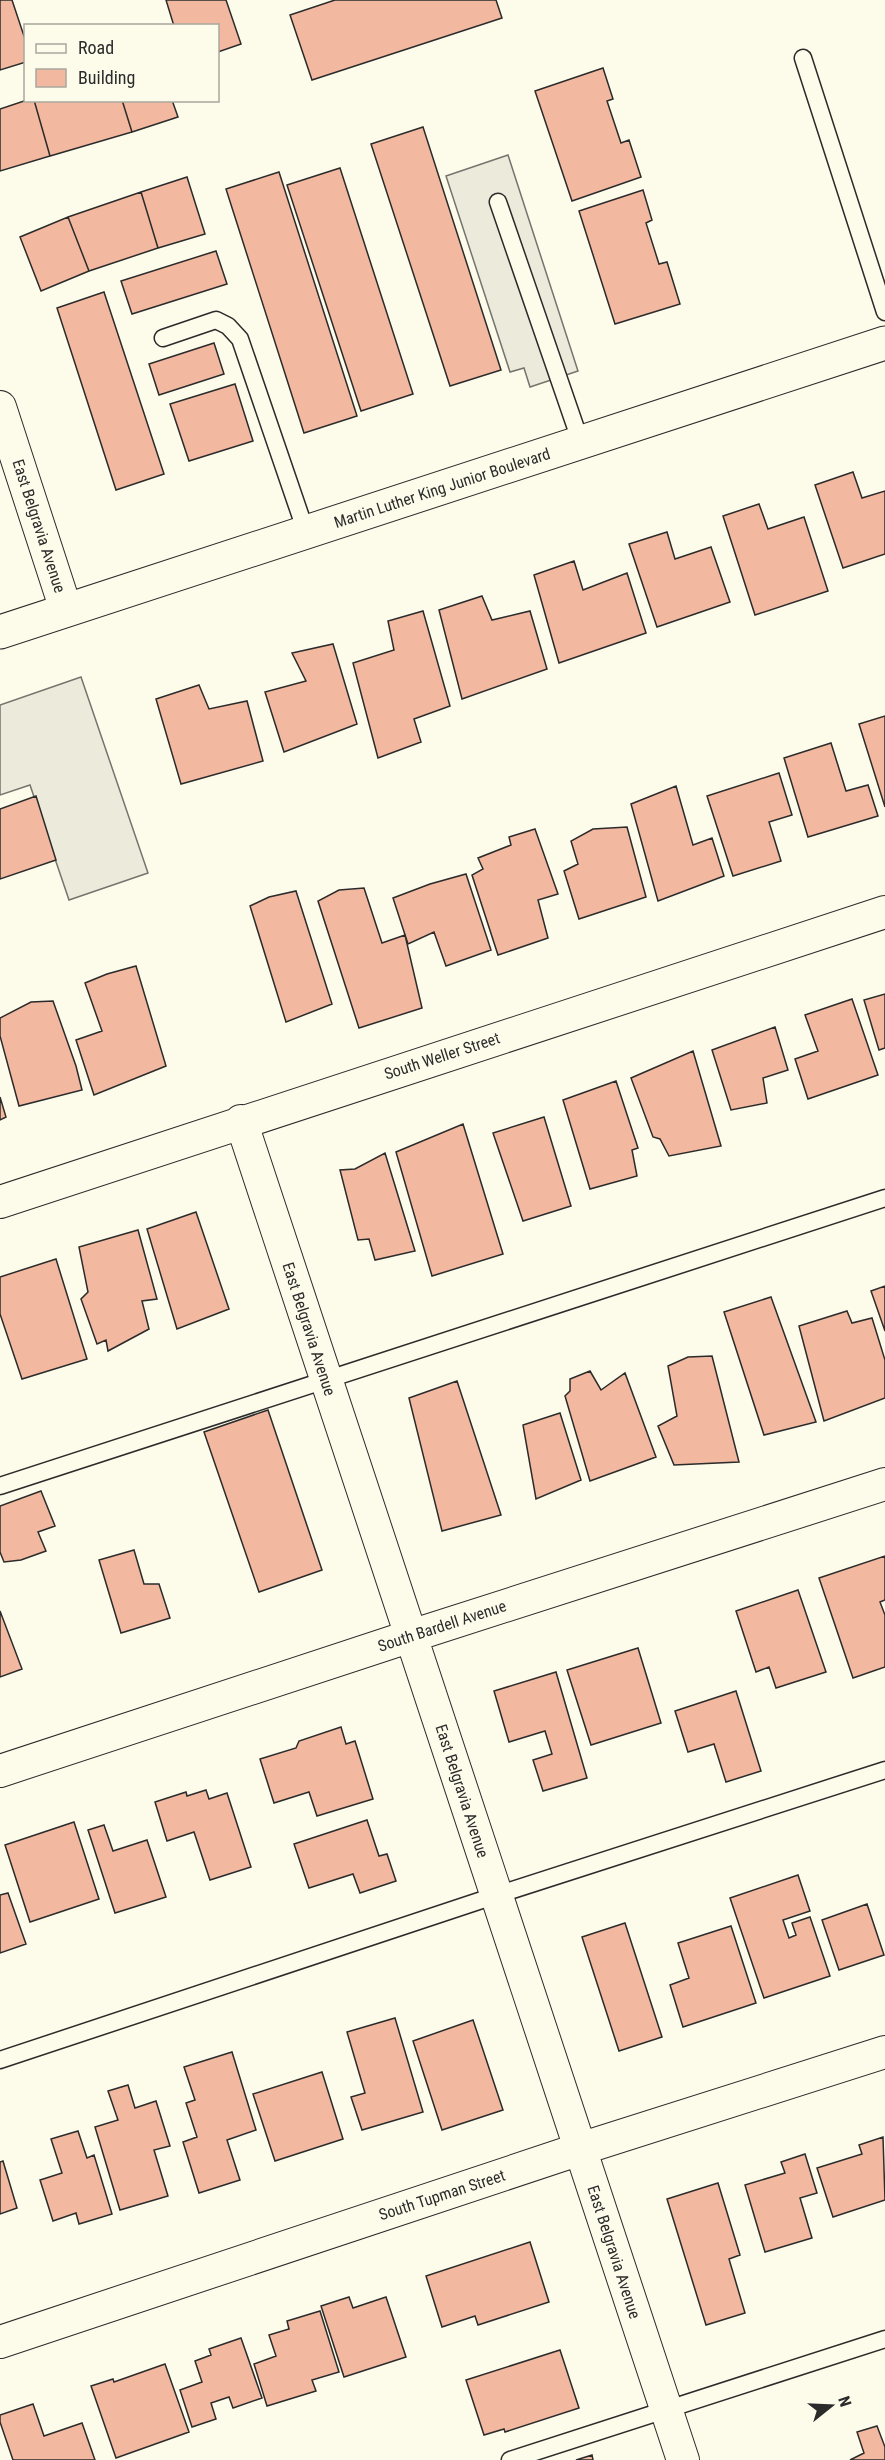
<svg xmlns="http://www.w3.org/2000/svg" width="885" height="2460" font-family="'Roboto Condensed',sans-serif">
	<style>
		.parking { fill: #eceadb; stroke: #74746e; stroke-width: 1.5 }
		.building { fill: #f2b8a0; stroke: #2b2b2b; stroke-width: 1.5 }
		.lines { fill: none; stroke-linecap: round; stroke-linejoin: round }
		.lane-casing { stroke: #2b2b2b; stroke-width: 19 }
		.street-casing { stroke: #2b2b2b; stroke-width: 34 }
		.secondary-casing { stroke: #2b2b2b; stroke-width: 35 }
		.lane { stroke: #fdfbea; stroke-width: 16 }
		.street { stroke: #fdfbea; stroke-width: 32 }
		.secondary { stroke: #fdfbea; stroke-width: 33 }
		.labels { text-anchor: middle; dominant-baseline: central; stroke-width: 4.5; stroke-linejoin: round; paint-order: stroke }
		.street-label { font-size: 16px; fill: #2b2b2b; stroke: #fdfbea }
	</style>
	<rect width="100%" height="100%" fill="#fdfbea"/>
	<!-- parking -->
	<path class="parking" d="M508,155L578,371L530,387L524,368L510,372L446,176Z
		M81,677L148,873L69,900L30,785L0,795V705Z"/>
	<!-- building -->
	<path class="building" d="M0,0H12L26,42V62L0,70Z
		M166,0H226L241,44L218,52V26H174Z
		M335,0H496L502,18L312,80L290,15Z
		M603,68L613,99L607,101L621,143L629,140L641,177L572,201L535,91Z
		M27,100H34L50,156L0,171V109Z
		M34,100H122L132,132L50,156Z
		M122,100H172L178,117L132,132Z
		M423,127L501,370L450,386L371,144Z
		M340,168L413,394L361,411L287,185Z
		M279,172L357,416L304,433L226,189Z
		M187,177L205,234L158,248L141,192Z
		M643,190L652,220L646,223L659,264L667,262L680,304L615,324L579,211Z
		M141,192L158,248L89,271L68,217Z
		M68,217L89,271L41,291L20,237Z
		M216,251L227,284L132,314L121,281Z
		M104,292L164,474L116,490L57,308Z
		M214,343L224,374L159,395L149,364Z
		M235,384L253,441L189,461L170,404Z
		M853,472L862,498L885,491V554L843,568L815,485Z
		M759,504L768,529L804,517L828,591L755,615L723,516Z
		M667,532L675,559L711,547L730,602L657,627L629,544Z
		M574,561L583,590L627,573L646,633L559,663L534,575Z
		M482,596L492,620L530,611L547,669L462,699L439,610Z
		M423,611L450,706L414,719L421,742L378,758L353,663L394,650L388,621Z
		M333,644L357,724L284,752L265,692L306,681L292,653Z
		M199,685L209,709L247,701L263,761L181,784L156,699Z
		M885,716V807L859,724Z
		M831,743L846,791L868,785L878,816L808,837L784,758Z
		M779,773L792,815L769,822L781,861L733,876L707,796Z
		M676,786L693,845L712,838L724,876L658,901L631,804Z
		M36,796L56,860L0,879V809Z
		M627,827L646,897L579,919L564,871L578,864L571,841L593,829Z
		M535,829L558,894L538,900L548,938L498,955L472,875L483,869L478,858L511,845L509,837Z
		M466,874L491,950L446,966L434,932L408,944L393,898L430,884Z
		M364,888L382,943L405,935L422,1008L359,1028L318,901L339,890Z
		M296,891L332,1004L286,1022L250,906L269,897Z
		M136,966L166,1066L94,1095L76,1040L102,1031L85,983L107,974Z
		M885,994V1048L879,1050L864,1000Z
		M852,999L878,1075L808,1099L795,1059L818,1051L805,1015Z
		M53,1001L76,1066L82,1090L19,1106L0,1036V1018L31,1002Z
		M775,1027L788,1070L763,1078L767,1103L731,1110L712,1050Z
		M693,1051L721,1146L669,1156L660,1139L653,1137L631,1078Z
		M616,1081L638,1148L632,1150L637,1176L590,1189L563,1100Z
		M0,1097L6,1117L0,1120Z
		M544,1117L571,1206L523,1221L493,1133Z
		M463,1124L503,1254L432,1276L396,1152Z
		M385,1153L415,1251L375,1260L369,1239L358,1240L340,1170L355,1169Z
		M196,1212L229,1309L177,1329L147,1229Z
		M138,1230L157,1299L142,1301L149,1329L108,1351L106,1340L97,1344L81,1299L88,1292L79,1247Z
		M56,1259L87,1359L22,1379L0,1314V1277Z
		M885,1286V1331L871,1291Z
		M771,1297L816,1422L764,1435L724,1312Z
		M847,1311L852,1323L872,1318L885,1360V1398L824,1421L799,1326Z
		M712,1356L739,1462L674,1465L658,1426L677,1416L668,1366L688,1357Z
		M590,1371L601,1390L625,1373L656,1457L590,1481L565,1396L570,1391V1379Z
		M457,1381L501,1515L442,1531L409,1398Z
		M268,1410L322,1570L259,1592L204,1432Z
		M560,1413L581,1480L536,1499L523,1425Z
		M41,1491L55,1526L38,1532L46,1551L21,1560L4,1562L0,1552V1506Z
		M134,1550L144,1584H159L170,1618L121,1633L99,1560Z
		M885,1556V1600L880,1602L885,1615V1667L853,1678L819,1578Z
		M798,1590L826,1672L776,1688L769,1667L756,1672L736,1611Z
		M0,1611L22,1669L0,1677Z
		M638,1648L661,1723L591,1745L567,1670Z
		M556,1672L587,1778L543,1791L533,1760L552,1754L545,1731L509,1742L494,1691Z
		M736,1691L761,1771L726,1782L714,1744L688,1752L675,1711Z
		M341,1727L346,1744L355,1741L373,1799L317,1816L309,1792L274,1803L260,1759L296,1748L299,1741Z
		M206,1790L209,1799L227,1793L251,1867L210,1880L194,1832L167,1841L155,1802L186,1792L187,1796Z
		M367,1820L379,1856L387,1854L396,1881L360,1893L353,1874L309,1888L294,1844Z
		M74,1822L99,1899L30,1922L5,1845Z
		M104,1825L113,1851L147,1840L166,1897L115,1913L88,1830Z
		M798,1875L810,1911L783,1920L789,1938L796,1935L792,1923L810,1917L830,1976L764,1998L730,1898Z
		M8,1893L26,1944L0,1953V1895Z
		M867,1904L884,1955L839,1970L822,1920Z
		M625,1923L662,2037L619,2051L582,1937Z
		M731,1926L756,2003L683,2027L670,1985L689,1978L678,1943Z
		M395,2018L423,2112L362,2130L351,2097L365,2093L347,2032Z
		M473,2020L503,2110L442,2130L413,2041Z
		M232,2052L256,2130L227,2140L240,2180L199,2193L183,2142L197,2137L186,2103L195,2100L184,2067Z
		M322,2072L343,2139L275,2161L253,2094Z
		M128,2085L135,2108L156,2101L170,2146L154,2150L168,2196L120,2210L95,2127L118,2120L108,2091Z
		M78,2131L87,2158L94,2155L112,2214L79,2224L76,2213L53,2221L40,2180L62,2173L51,2139Z
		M883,2137L885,2200L833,2217L817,2168L862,2154L859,2145Z
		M805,2154L817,2193L800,2198L812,2238L765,2252L745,2185L785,2173L781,2162Z
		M3,2161L17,2208L0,2214V2162Z
		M718,2183L740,2255L729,2259L745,2313L706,2325L667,2199Z
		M530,2242L549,2302L478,2325L475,2316L442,2327L426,2276Z
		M349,2297L353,2308L386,2297L406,2357L344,2377L321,2306Z
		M320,2311L339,2372L312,2380L316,2391L267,2406L254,2364L276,2356L269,2335L289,2329L287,2321Z
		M241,2338L262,2398L233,2408L229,2397L211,2403L216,2419L192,2427L180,2390L202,2382L195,2361L211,2355L209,2349Z
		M560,2350L579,2408L505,2432L504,2429L484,2435L466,2380Z
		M165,2364L189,2432L116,2458L91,2386L113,2379L114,2382Z
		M33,2404L44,2436L82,2423L95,2460H13L0,2422V2415Z
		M877,2426L885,2447V2460H850L864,2453L857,2432Z
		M592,2455L593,2460H576Z"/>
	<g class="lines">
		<!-- lane casing -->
		<g class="lane-casing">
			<path id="lane" d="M803,58L885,312
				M498,202L581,443
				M163,338L216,320L228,326L240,339L306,532
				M0,1486L885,1198
				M0,2060L497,1895L885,1770
				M510,2460L885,2339"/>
		</g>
		<!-- street casing -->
		<g class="street-casing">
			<path id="street" d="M0,407L66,610
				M241,1121L683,2460
				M0,1202L885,912
				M0,1771L411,1636L885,1484
				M0,2342L580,2149L885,2052"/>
		</g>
		<!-- secondary casing -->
		<g class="secondary-casing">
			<path id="secondary" d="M0,632L885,343"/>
		</g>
		<!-- lane -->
		<use href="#lane" class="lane"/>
		<!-- street -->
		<use href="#street" class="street"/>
		<!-- secondary -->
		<use href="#secondary" class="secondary"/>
	</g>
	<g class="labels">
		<!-- street labels -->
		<g class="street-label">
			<text transform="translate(442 488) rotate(-18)">Martin Luther King Junior Boulevard</text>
			<text transform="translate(39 526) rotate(72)">East Belgravia Avenue</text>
			<text transform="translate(442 1056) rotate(-18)">South Weller Street</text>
			<text transform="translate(309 1329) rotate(72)">East Belgravia Avenue</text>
			<text transform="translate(442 1626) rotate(-18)">South Bardell Avenue</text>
			<text transform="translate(462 1791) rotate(72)">East Belgravia Avenue</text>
			<text transform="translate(442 2195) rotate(-18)">South Tupman Street</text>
			<text transform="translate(614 2252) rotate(72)">East Belgravia Avenue</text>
		</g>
	</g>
	<!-- legend -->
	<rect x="24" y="24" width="195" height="78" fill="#fdfbea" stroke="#a9a89e" stroke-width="1.5"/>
	<rect x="36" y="44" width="30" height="9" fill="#fdfbea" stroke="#a9a89e" stroke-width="1.5"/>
	<text x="78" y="54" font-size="18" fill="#2b2b2b">Road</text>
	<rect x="36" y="69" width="30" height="18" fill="#f2b8a0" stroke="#a9a89e" stroke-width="1.5"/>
	<text x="78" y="84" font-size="18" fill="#2b2b2b">Building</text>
	<!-- north arrow -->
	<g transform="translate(831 2406) rotate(72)" stroke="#fdfbea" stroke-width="4.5" paint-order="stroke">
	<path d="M0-4.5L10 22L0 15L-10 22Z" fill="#2b2b2b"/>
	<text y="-9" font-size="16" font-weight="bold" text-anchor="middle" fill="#2b2b2b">N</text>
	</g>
</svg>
